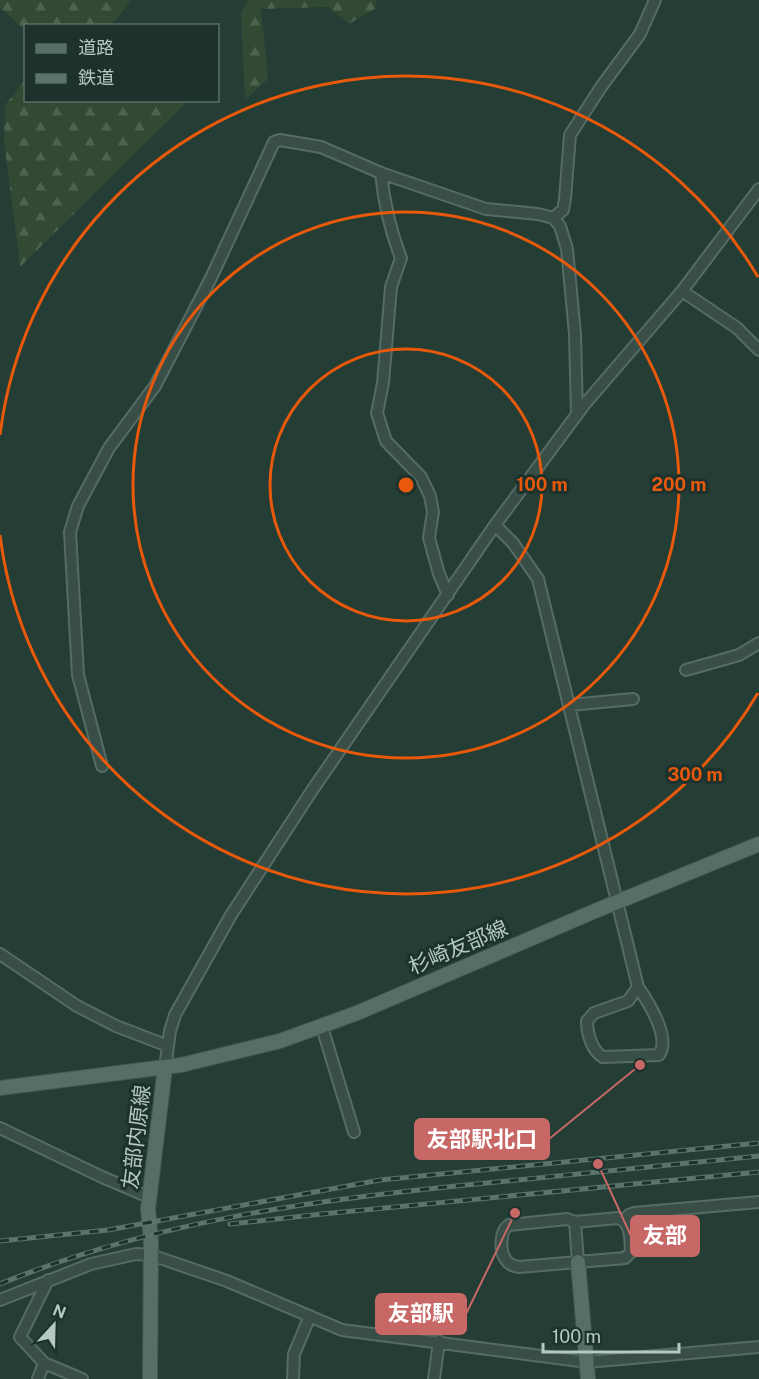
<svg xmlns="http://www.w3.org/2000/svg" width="759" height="1379" font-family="'Public Sans','Noto Sans JP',sans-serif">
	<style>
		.forest { fill: url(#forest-firs) }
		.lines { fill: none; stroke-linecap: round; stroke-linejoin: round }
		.minor-casing { stroke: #566b65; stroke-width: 14 }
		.major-casing { stroke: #445953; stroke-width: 16 }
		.minor { stroke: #384e47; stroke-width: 10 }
		.major { stroke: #566e66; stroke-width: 14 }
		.rail-casing { stroke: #5a746c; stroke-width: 5 }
		.rail { stroke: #1d322c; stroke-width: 3; stroke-dasharray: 9; stroke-linecap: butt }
		.ring { fill: none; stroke: #e8590c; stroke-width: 3 }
		.labels { text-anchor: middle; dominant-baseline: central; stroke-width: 6; stroke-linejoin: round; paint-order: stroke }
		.street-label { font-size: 21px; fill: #b4c9c3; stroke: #1d322c }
		.centre { fill: #e8590c; stroke: #1d322c; stroke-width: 3 }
		.ring-label { font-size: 18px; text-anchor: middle; font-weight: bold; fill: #e8590c; stroke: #1d322c; stroke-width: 6; stroke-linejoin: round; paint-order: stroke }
		.leader { fill: none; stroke: #c86866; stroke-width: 2 }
		.callout-dot { fill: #c86866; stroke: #1d322c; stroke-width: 2 }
		.callout { fill: #c86866; stroke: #c86866; stroke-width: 2 }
		.callout-label { font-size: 22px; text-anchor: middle; font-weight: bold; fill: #fff }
	</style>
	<defs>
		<pattern id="forest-firs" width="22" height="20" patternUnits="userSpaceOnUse" patternTransform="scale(1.5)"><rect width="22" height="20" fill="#324933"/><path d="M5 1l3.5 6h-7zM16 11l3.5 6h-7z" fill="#4d624f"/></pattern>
	</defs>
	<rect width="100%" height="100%" fill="#243d35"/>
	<!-- forest -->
	<path class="forest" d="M0,0H132L111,25L26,26L25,30L0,8Z
		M249,0H376L375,9L349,24L328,7L261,9L268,79L245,100L241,13Z
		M25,80L26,100H182L186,103L20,267L4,140L5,105Z"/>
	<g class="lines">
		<!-- minor casing -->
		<g class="minor-casing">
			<path id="minor" d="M381,173C384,203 390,230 401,258L391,287L383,383L377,413L386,441L421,477L430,496L433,512L429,538L439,574L448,595
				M553,218L563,210L565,199L570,135L601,87L640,34L655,0
				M682,291L737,328L759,350
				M495,525L513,543L538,579L638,987C649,1003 671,1038 659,1055L603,1057C592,1051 587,1034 587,1021L594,1013L628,1001L638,987
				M686,670L739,655L759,643
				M570,705L633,699
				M102,766L78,675L70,532L78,506L109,448L155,386L211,278L274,142L280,140L321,147L381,173L486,209L538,214L553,218L560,226L567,249L575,334L577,415
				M0,954L77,1006L116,1026L168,1046
				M322,1027L354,1132
				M165,1068L170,1031L175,1015L231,915L313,789L495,525L584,405L682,291L759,189
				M0,1128L102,1177L149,1197
				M618,1218C632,1223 630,1239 631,1252L625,1258L519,1267C514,1266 509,1265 506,1260C499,1251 500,1230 509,1225L567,1219L575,1222Z
				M625,1220L629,1215L634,1213L759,1202
				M575,1222L578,1262
				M48,1280L20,1337L44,1363L82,1379
				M0,1300L91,1264L136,1254L151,1255L227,1281L342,1330L587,1362L759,1347
				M38,1379L44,1363
				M293,1379L294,1354L310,1316
				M434,1379L439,1341"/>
		</g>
		<!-- major casing -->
		<g class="major-casing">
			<path id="major" d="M0,1088L181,1065L280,1041L357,1013L595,911L759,844
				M578,1262L588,1379
				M150,1379L151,1241L148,1209L165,1068"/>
		</g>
		<!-- minor -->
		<use href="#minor" class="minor"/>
		<!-- major -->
		<use href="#major" class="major"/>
		<!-- rail casing -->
		<g class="rail-casing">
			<path id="rail" d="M230,1224L322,1214L759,1172
				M0,1241L108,1230L380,1180L759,1143
				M0,1284C159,1219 327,1198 497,1182C584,1173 672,1165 759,1156"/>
		</g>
		<!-- rail -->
		<use href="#rail" class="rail"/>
	</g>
	<!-- distance rings -->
	<g class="ring">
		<circle cx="406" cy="485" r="136"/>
		<circle cx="406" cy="485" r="273"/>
		<path d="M758 693A409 409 0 0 1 0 535M0 435A409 409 0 0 1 758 277"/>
	</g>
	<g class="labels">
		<!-- street labels -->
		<g class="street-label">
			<text transform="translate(458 947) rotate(-23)">杉崎友部線</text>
			<text transform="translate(136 1137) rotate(-83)">友部内原線</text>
		</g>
	</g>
	<circle cx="406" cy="485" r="9" class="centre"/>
	<g class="ring-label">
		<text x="542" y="491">100 m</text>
		<text x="679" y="491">200 m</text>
		<text x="695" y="781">300 m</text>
	</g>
	<!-- callouts -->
	<path class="leader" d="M640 1065L549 1139M598 1164L631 1236M515 1213L466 1314"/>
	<g class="callout-dot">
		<circle cx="640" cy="1065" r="6"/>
		<circle cx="598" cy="1164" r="6"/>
		<circle cx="515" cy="1213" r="6"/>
	</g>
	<g class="callout">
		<rect x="415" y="1119" width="134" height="40" rx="6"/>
		<rect x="631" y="1216" width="68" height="40" rx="6"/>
		<rect x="376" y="1294" width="90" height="40" rx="6"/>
	</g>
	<g class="callout-label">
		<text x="482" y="1147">友部駅北口</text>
		<text x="665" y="1243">友部</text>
		<text x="421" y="1321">友部駅</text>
	</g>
	<!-- legend -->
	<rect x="24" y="24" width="195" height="78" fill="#1d322c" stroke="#596e68" stroke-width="1.5"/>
	<rect x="36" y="44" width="30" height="9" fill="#566e66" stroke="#596e68" stroke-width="1.5"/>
	<text x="78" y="54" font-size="18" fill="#b4c9c3">道路</text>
	<rect x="36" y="74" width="30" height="9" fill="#5a746c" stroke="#596e68" stroke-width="1.5"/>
	<text x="78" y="84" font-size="18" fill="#b4c9c3">鉄道</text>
	<!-- north arrow -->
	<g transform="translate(54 1325) rotate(22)" stroke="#1d322c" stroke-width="4.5" paint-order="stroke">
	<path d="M0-4.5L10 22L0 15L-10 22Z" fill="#b4c9c3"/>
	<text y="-9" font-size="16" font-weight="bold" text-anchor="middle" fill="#b4c9c3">N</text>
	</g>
	<!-- scale -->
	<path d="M543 1343v9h136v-9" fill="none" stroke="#b4c9c3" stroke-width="3"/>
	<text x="552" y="1343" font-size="18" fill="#b4c9c3" stroke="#1d322c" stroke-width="4.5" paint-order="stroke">100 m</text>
</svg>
